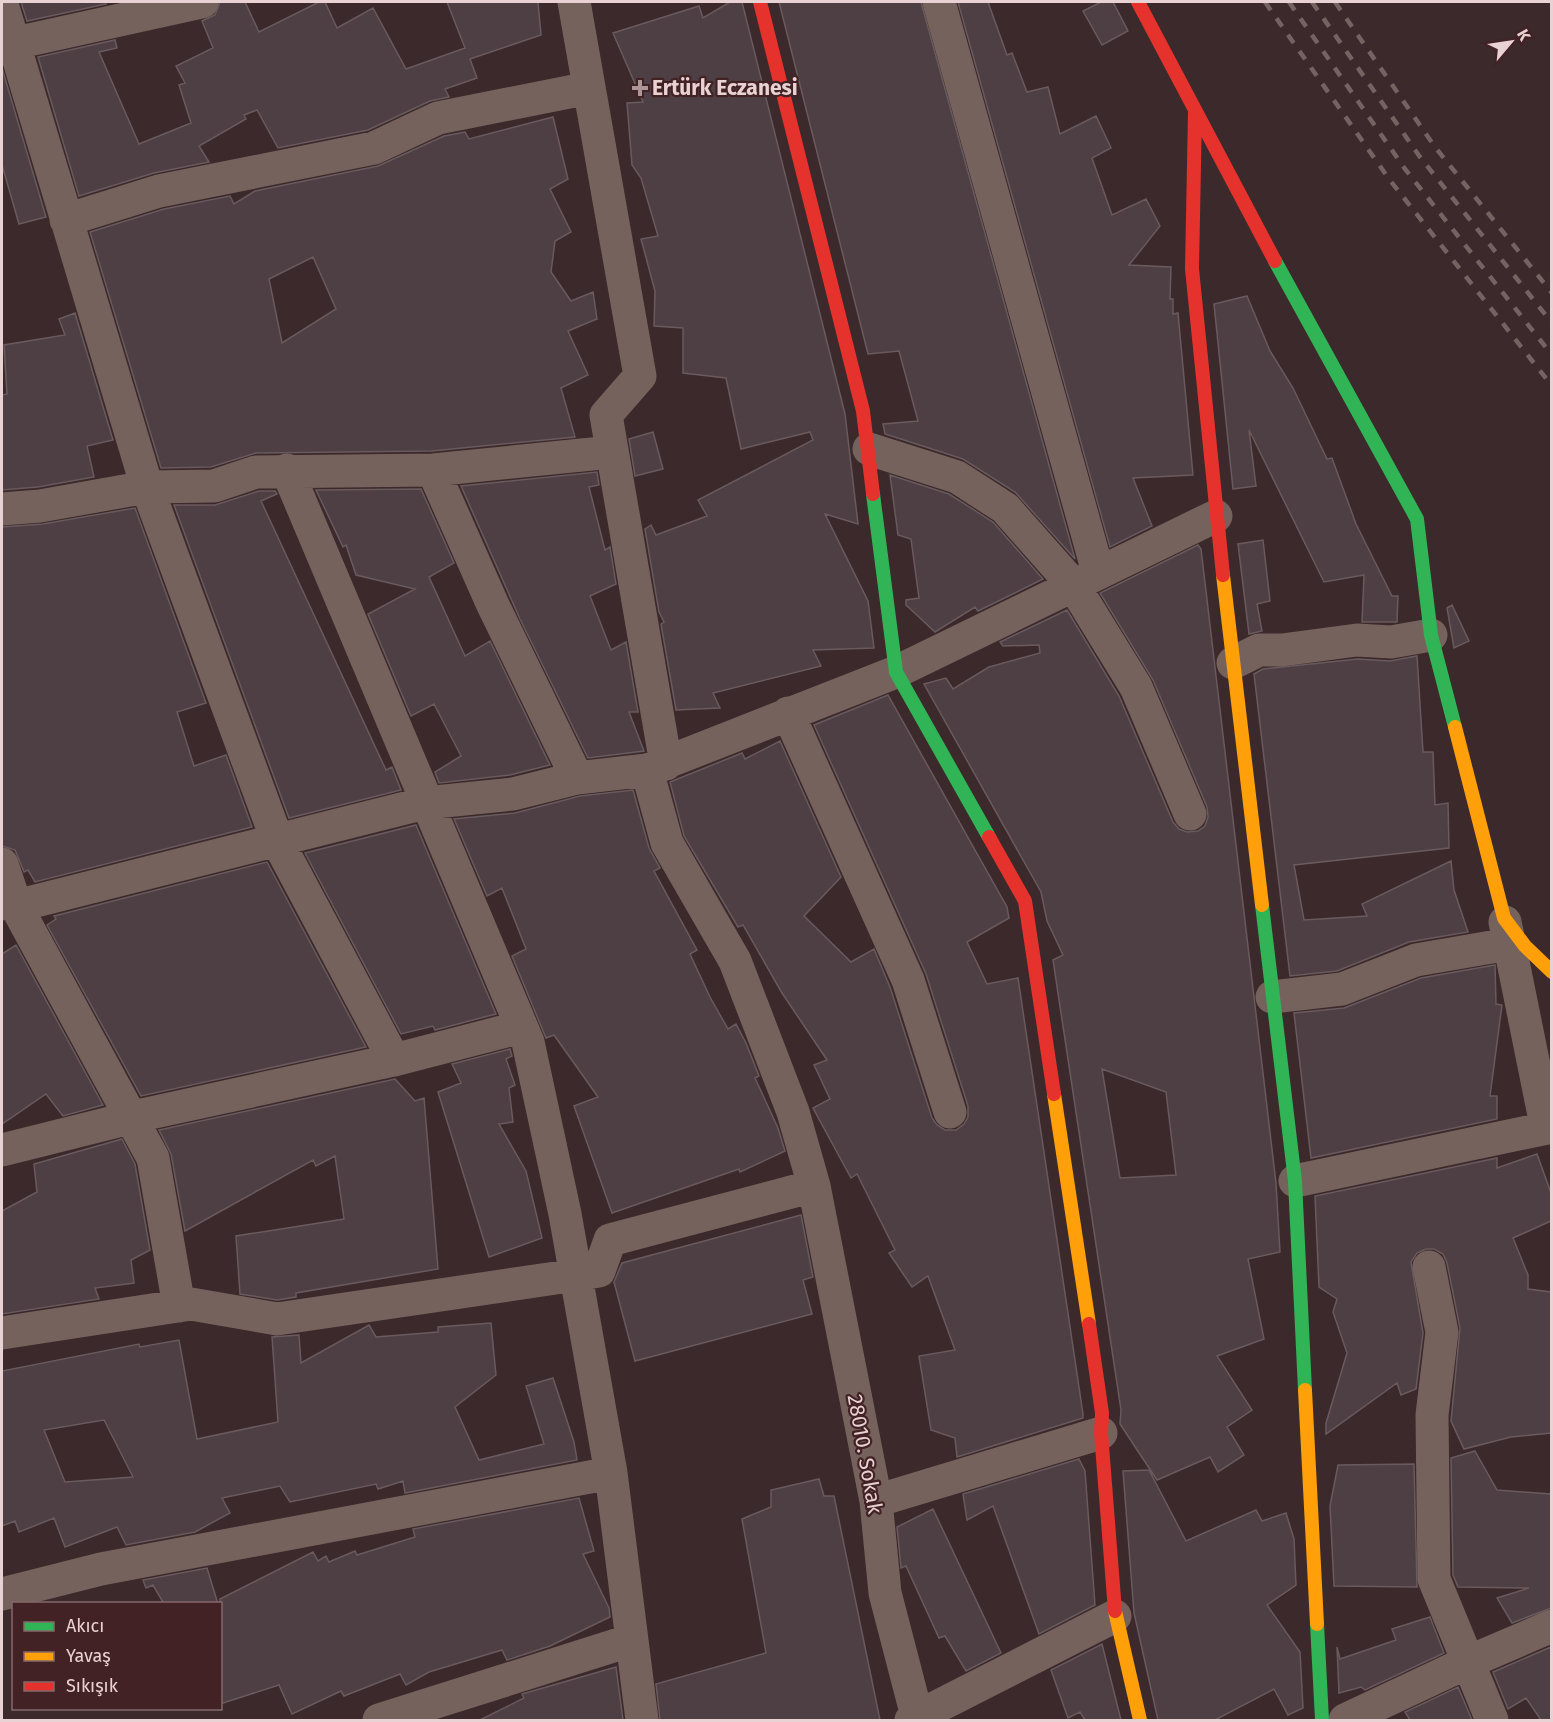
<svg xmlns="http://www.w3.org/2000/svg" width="1553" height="1722" font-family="'Fira Sans',sans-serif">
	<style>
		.building { fill: #4d3f43; stroke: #695a5e; stroke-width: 1.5; fill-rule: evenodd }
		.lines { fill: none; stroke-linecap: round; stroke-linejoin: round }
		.street { stroke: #76625c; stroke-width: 33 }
		.fast { stroke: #30b455; stroke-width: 14 }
		.slow { stroke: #ff9f0a; stroke-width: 14 }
		.jam { stroke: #e5322d; stroke-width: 14 }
		.rail { stroke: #736361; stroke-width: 4.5; stroke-dasharray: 10 10; stroke-linecap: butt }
		.poi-dot { fill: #ac9798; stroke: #422225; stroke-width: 2 }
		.labels { text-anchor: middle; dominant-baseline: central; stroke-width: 4.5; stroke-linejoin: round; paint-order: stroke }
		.poi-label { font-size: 21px; font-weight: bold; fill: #e9d2d3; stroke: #422225; text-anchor: start }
		.street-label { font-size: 21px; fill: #e9d2d3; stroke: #422225 }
	</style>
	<rect width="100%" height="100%" fill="#3b292b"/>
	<!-- building -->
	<path class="building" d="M21,2H105L106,4L27,21Z
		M220,2H245L259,32L319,2H325L337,28L373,8L406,69L465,48L447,2H538L541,35L470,59L477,78L445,89L449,97L430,101L368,130L278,148L257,110L244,115L246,119L199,146L209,162L154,173L79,196L38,57L115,40L117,48L99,52L139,144L191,123L179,85L185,83L176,66L213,48L202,21L215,15Z
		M730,2H742L845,414L858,524L825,514L868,601L874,648L813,650L821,666L713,693L720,708L676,710L661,624L664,622L659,612L645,529L651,525L656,535L707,516L698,500L813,440L810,432L741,449L726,378L683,373V328L654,326L655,291L641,239L658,236L641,178L632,165L627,103L643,102L613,33L699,6L703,18Z
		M779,2H921L1075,559L1015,492L963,459L885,434L883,424L918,421L899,351L868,354Z
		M958,2H988L1007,55L1012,53L1027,92L1048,87L1060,134L1096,116L1111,148L1092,158L1112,215L1146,199L1160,226L1129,265L1171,267L1170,299H1173V314L1178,313L1193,475L1133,478L1152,526L1110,547Z
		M1101,2H1113L1128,31L1102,45L1083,11Z
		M2,68L46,217L19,224L2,165Z
		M553,117L568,179L550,189L571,232L555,241L551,272L571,301L593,292L597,319L568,331L588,375L561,388L575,437L432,451L256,453L211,467L161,468L90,232L164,209L230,196L234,204L255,191L378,166L444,136L465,132L469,139ZM313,257L336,309L282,343L269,279Z
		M1247,296L1270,351L1293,388L1327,459L1332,458L1356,524L1392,596H1398L1397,622H1362L1364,575L1324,582L1249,430L1256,486L1233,489L1214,304Z
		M75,313L113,440L87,446L94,477L38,487L2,490V395L7,394L4,345L65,335L59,319Z
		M653,432L663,469L635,476L629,439Z
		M597,472L599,485L589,487L605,550L610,547L616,584L590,596L611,650L626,642L638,712H629L644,751L588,758L520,619L461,486Z
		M890,475L949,494L993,522L1043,579L978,611L975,607L935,632L906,605V600L919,598L911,539L898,535Z
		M421,489L454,563L429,577L465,656L490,641L550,765L510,775L439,783L435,772L461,756L434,704L411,716L368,614L415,589L356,575L346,545L343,547L316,490Z
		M259,491H275L277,494L261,501L386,770L392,767L401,790L289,818L174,505H215Z
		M135,508L206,703L177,712L194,766L226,755L252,827L35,882L28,870L24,872L15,850L2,846V527L43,524Z
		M1263,540L1270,601L1257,604L1262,631L1249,634L1238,544Z
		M1198,545L1201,549L1276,1183L1280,1252L1248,1259L1264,1339L1217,1356L1252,1410L1227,1427L1244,1455L1218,1472L1210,1457L1157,1480L1120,1424L1121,1410L1053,960L1063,955L1047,921L1041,892L924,684L946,678L953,689L989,667L1040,653L1039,645L1003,646L1000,642L1067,610L1119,696L1173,822L1179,829L1187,832L1198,831L1205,826L1208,817L1207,807L1153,680L1100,593ZM1102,1069L1166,1092L1176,1175L1120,1178Z
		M1452,605L1469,641L1454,648L1447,608Z
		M1417,656L1423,752H1433L1435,805L1448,803L1449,848L1294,865L1304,920L1367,916L1362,904L1451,861L1454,890L1468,932L1409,942L1337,971L1290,976L1254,674L1263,669L1358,659L1390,661Z
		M888,695L1007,907L1009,918L967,942L987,984L1018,978L1083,1414V1418L957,1457L955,1438L931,1430L919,1356L955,1350L928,1276L912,1287L889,1253L895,1250L857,1174L851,1178L813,1108L830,1099L814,1065L827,1060L782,993L743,925L738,927L684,836L670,782L742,753L745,759L780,741L841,877L804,916L851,962L874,949L890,987L932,1118L937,1125L945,1130H956L964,1124L968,1117V1106L926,974L814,725Z
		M633,790L649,848L660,868L654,871L697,950L690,954L710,997L728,1029L736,1024L746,1043L759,1076L755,1078L778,1128L785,1151L740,1172L739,1169L612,1213L574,1106L598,1097L554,1035L546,1038L512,956L526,949L502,888L487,896L454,819L515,813L580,796Z
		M416,825L496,1014L435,1030L433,1026L401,1034L305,853Z
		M267,862L366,1047L141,1096L47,925L56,919L54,916Z
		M16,945L103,1105L63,1116L46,1094L2,1124V954Z
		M1495,965L1496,1004L1502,1005L1490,1096H1497V1119L1311,1158L1294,1013L1344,1008L1421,978Z
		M510,1049L512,1056L506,1059L515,1085L509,1088L513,1122L499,1124L526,1171L542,1238L489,1257L438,1092L461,1083L452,1064Z
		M395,1079L415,1101L424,1098L438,1269L296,1293V1297L277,1300L240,1294L236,1236L344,1219L335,1156L316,1166L313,1160L185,1231L171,1154L159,1130Z
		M122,1139L135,1164L150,1250L131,1260L134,1283L95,1288L99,1299L2,1314V1211L37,1192L34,1164Z
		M1537,1154L1551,1193V1221L1513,1238L1528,1275V1289L1551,1292V1433L1511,1437L1464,1449L1451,1421L1460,1328L1447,1263L1443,1254L1434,1249H1426L1417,1253L1411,1262L1423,1333L1416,1389L1401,1395L1397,1383L1326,1434V1423L1347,1353L1333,1312L1337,1299L1319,1287L1315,1196L1497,1158V1168Z
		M801,1215L813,1277L803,1280L812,1314L635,1361L614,1282L622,1263Z
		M491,1323L496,1375L455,1407L479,1460L544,1444L526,1386L553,1378L574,1442L577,1460L405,1493L403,1481L378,1489L376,1484L290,1502L280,1486L222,1498L230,1513L195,1532L126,1545L117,1527L65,1547L54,1518L19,1532L15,1521L2,1526V1371L139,1344L140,1347L179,1340L197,1439L278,1422L272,1337L299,1335L301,1363L369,1325L376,1337L438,1332V1327ZM104,1420L133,1477L65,1482L44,1430Z
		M1475,1451L1497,1490L1551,1494V1608L1512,1623L1497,1598L1529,1588L1458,1587L1453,1575L1451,1458Z
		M1079,1459L1085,1471L1095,1605L1039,1634L993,1506L967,1520L963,1494Z
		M1414,1464L1417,1587L1334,1586L1330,1506L1338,1465Z
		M1149,1470L1186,1541L1256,1510L1262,1521L1286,1513L1294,1539L1296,1585L1267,1605L1300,1652L1303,1708L1288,1715L1274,1689L1215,1720H1158L1134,1613L1123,1471Z
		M819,1479L824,1496H834L880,1720H660L656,1684L766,1653L742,1519L771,1507V1490Z
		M579,1498L594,1551L583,1554L609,1608L610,1617L550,1646L507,1660L502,1650L429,1672L406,1685L400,1674L344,1696L341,1691L292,1714L279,1685L220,1704V1599L313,1552L318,1561L326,1556L329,1562L355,1551L357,1555L415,1537L413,1529Z
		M933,1509L1001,1653L966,1671L945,1636L939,1638L906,1566L901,1568L897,1527Z
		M207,1568L218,1604H164L153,1585L146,1588L143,1580Z
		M1430,1617L1444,1653L1365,1690L1361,1687L1339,1693L1337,1647L1340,1659L1396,1640L1392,1629Z
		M1102,1644L1121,1720H1085L1080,1712L1068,1718L1051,1670Z
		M1551,1647V1720H1541L1526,1698L1508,1709L1493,1672Z
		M616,1667L623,1720H480L524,1698L522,1694Z
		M1458,1687L1472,1720H1410L1405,1712Z"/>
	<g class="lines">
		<!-- street -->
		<path class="street" d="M574,2L640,376L606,415L666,764
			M939,2L1098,572
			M2,4L147,487L277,840L394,1060L146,1114L2,1150
			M2,46L202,2
			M66,220L159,191L374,148L438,118L589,88
			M869,449L957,477L1005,508L1074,586L1136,687L1190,814
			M287,470L528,1042L565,1214L611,1473L642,1720
			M433,470L492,603L577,778
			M2,509L40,506L147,487L214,486L256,472L433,470L612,452
			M1233,663L1259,650H1282L1357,640L1391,642L1431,635
			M788,713L908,980L950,1112
			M2,864L16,906L153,1158L179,1306
			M2,903L16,906L425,803L513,794L577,778L647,770L896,672L1216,516
			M1505,922L1544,1115L1552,1118
			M1272,997L1342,989L1416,960L1509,944
			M394,1060L521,1027
			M1295,1181L1552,1127
			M814,1186L876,1501L885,1593L918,1720
			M1429,1267L1442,1332L1432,1415L1434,1579L1492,1720
			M2,1333L191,1304L277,1319L576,1275L599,1271L610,1240L814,1186L793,1112L735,961L667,843L647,770
			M876,1501L1101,1433
			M2,1594L101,1569L611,1473
			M379,1720L632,1640
			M911,1720L1115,1616
			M1345,1720L1466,1663L1552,1626"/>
		<!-- fast -->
		<path class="fast" d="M1275,261L1417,519L1431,635L1455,727
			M873,494L896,672L989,837
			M1262,905L1295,1181L1305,1390
			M1317,1624L1322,1720"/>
		<!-- slow -->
		<path class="slow" d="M1223,575L1262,905
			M1455,727L1504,918L1525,946L1552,972
			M1054,1094L1089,1324
			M1305,1390L1317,1624
			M1115,1611L1140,1720"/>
		<!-- jam -->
		<path class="jam" d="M760,2L863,411L873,494
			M1138,2L1275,261
			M1195,112L1192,269L1223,575
			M989,837L1025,901L1054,1094
			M1089,1324L1102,1413L1101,1433L1115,1611"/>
		<!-- rail -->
		<path class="rail" d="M1265,2L1389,179L1552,386
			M1289,2L1405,169L1552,355
			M1312,2L1420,157L1552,323
			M1335,2L1435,147L1552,293"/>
	</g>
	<!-- markers -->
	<path class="poi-dot" d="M637 79h6v6h6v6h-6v6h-6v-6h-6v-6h6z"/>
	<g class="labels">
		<!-- poi labels -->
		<g class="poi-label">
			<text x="652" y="88">Ertürk Eczanesi</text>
		</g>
		<!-- street labels -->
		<g class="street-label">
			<text transform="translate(865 1454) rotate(80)">28010. Sokak</text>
		</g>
	</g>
	<!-- border -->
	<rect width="1553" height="1722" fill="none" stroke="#e9d2d3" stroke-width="6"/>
	<!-- legend -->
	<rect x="12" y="1602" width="210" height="108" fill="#422225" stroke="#85686b" stroke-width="1.5"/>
	<rect x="24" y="1622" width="30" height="9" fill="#30b455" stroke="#85686b" stroke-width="1.5"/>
	<text x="66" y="1632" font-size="18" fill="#e9d2d3">Akıcı</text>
	<rect x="24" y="1652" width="30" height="9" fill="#ff9f0a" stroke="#85686b" stroke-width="1.5"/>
	<text x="66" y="1662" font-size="18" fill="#e9d2d3">Yavaş</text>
	<rect x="24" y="1682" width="30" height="9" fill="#e5322d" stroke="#85686b" stroke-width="1.5"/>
	<text x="66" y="1692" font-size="18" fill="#e9d2d3">Sıkışık</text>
	<!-- north arrow -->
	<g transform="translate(1511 42) rotate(61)" stroke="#422225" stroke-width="4.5" paint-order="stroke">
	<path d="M0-4.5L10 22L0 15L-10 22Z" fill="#e9d2d3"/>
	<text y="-9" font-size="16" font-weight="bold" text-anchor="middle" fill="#e9d2d3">K</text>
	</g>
</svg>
